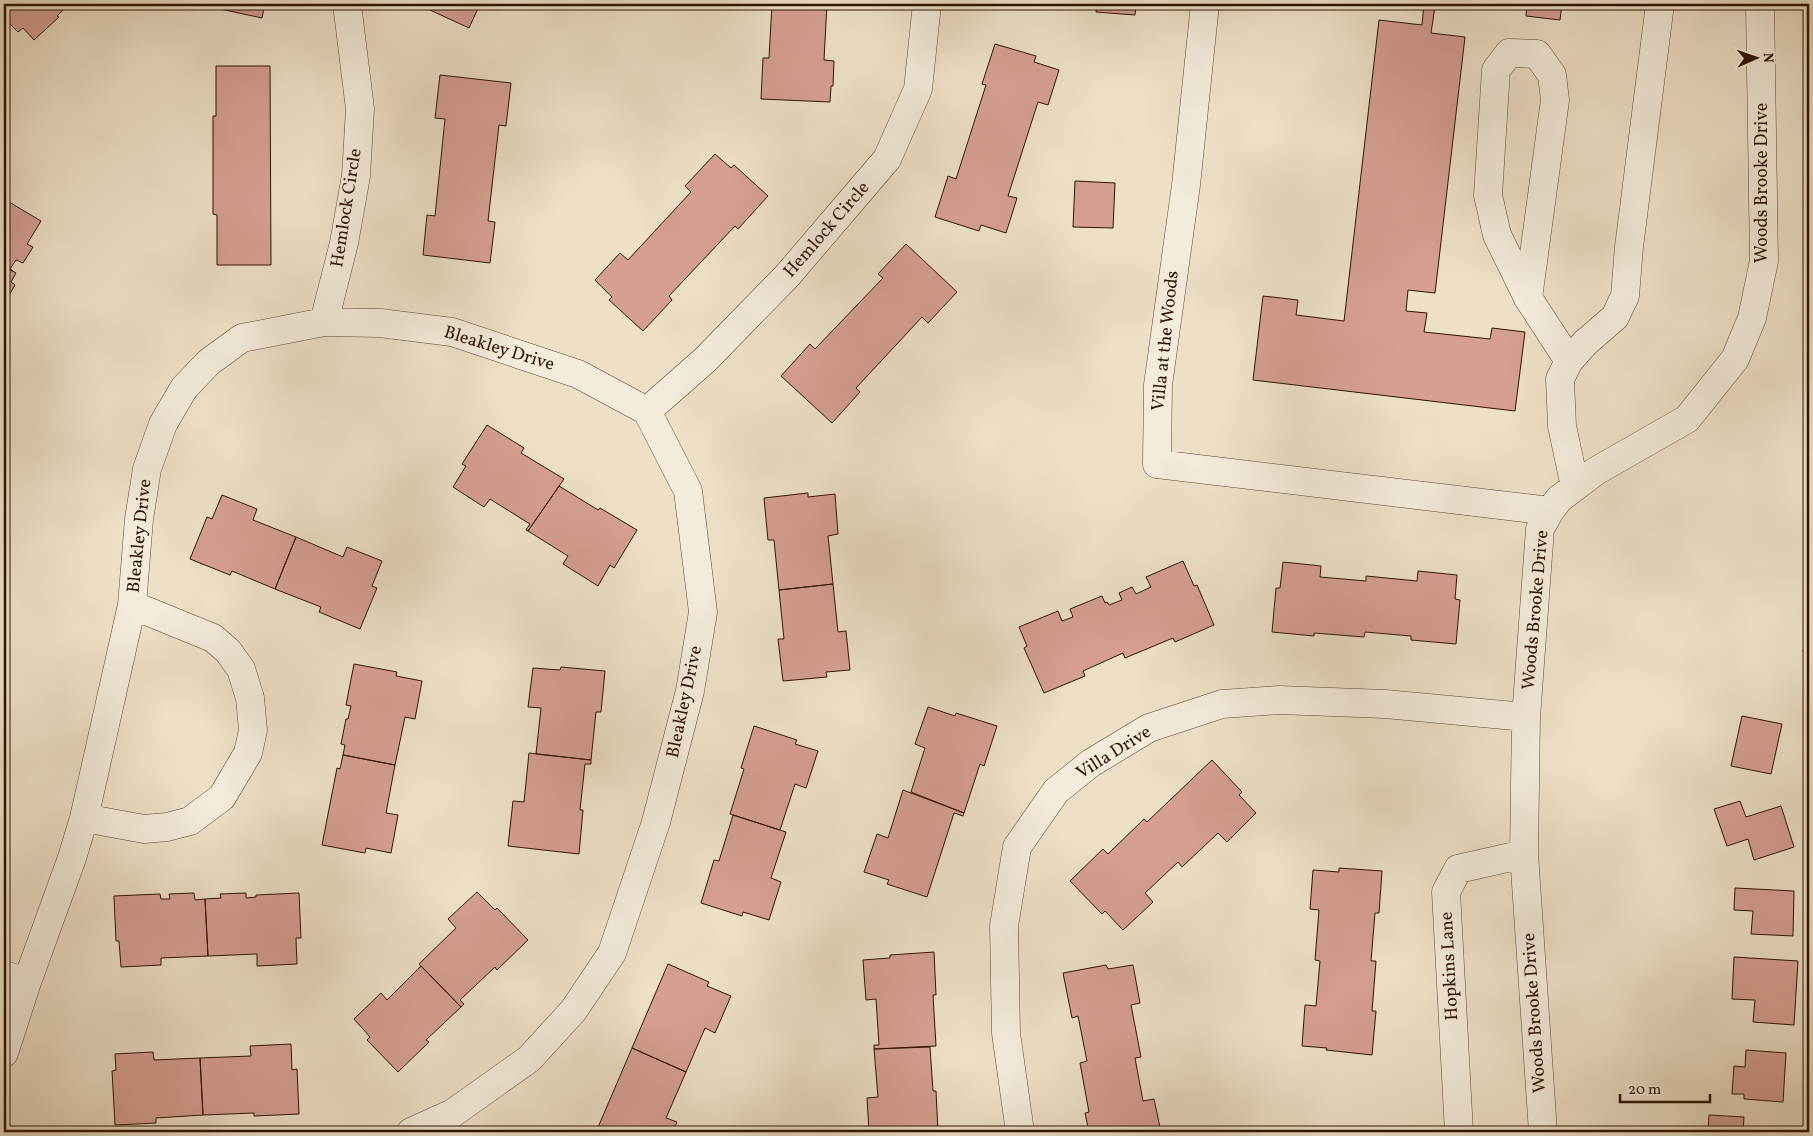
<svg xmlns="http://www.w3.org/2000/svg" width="1813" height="1136" font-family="Vollkorn,serif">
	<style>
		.building { fill: #d69f91; stroke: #2f1300 }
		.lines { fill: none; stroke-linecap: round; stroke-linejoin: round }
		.minor-casing { stroke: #5e4632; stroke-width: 29 }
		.minor { stroke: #f3ebdb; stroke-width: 28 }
		.labels { text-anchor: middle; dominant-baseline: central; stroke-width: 4; stroke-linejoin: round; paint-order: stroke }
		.street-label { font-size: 18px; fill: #2f1300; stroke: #f3ebdb }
	</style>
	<rect width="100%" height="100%" fill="#ede0c7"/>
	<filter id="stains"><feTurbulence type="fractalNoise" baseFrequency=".004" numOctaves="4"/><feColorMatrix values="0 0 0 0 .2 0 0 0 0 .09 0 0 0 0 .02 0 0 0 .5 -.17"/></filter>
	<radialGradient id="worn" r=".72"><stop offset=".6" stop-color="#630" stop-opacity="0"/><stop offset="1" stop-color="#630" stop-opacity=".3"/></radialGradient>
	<!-- building -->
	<path class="building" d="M4,4H69L57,16L59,17L34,40L23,28L18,32L4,18Z
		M206,4H265L262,18L206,6Z
		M417,4H480L469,28Z
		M772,4H827L824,60L834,61L833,86H831L830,102L761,99L763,58H769Z
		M1097,4H1136L1135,15L1096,12Z
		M1422,4H1462V8L1435,6L1431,33L1465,37L1435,293L1408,290L1406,311L1427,313L1424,332L1490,339L1492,328L1525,332L1515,411L1253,380L1263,296L1298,300L1296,315L1344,321L1379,20L1422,25L1424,4Z
		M1527,4H1562L1560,20L1526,16Z
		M995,44L1036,56L1034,62L1059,70L1048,105L1038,102L1008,196L1017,198L1006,233L981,225L979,231L935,217L948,176L956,179L986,85L982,84Z
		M216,66H270L271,265H217V215L213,214V116H216Z
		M440,75L511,83L506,126L499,125L488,221L495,222L490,263L423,255L427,215L435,216L445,119L435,118Z
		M715,154L731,168L734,165L768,196L738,229L735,226L669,296L672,300L643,331L609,300L612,297L595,280L620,253L628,260L691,192L685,186Z
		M1075,181L1115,183L1113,228L1073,227Z
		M4,199L41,221L27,244L33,247L23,263L16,260L10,269L13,271L4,266Z
		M906,244L957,292L928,323L922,317L856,388L860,392L832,423L781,376L810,344L815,349L883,278L878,274Z
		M4,266L16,273L11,282L15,285L4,304Z
		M487,425L524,448L521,453L564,479L528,531L526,530L530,524L490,499L484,507L453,487L466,466L462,464Z
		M559,486L598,510L600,508L637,530L614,568L610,565L598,586L563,564L568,556L528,531Z
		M808,493V497L835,494L838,534L828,536L833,584L779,590L774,540H768L764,498Z
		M222,495L257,509L253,520L296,537L275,589L232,571L230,575L190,559L207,517L212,519Z
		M296,537L343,557L347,547L382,561L372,586L377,588L360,629L319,612L321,607L275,589Z
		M1183,561L1194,586L1197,585L1214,625L1175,642L1173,638L1125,658L1123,653L1083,671L1085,676L1044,693L1024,648L1027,646L1019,627L1058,611L1062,621L1073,617L1070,609L1102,596L1105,603L1107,602L1109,605L1122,600L1119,593L1132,587L1136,594L1151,587L1146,577Z
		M1283,562L1321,566L1320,577L1366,581V576L1417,581L1418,571L1457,575L1455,599L1460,600L1456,644L1411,640V636L1365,632L1364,637L1314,633V636L1272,632L1276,588H1280Z
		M833,584L838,632L846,631L850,670L826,672L827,677L783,681L778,639H784L779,590Z
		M1809,648V677L1803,650Z
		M354,664L397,672L396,676L422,681L415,719L405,717L395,765L343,755L345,745L341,744L346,719H348L351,706L346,705Z
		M561,667L605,671L601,712H596L591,760L536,754L541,708L528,707L533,668L560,670Z
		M928,707L955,716L956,713L997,726L984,766L980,764L964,813L911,792L925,748L915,744Z
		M1742,716L1782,724L1771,774L1731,766Z
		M754,726L797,740L795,744L818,751L806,788L795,784L780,830L730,814L744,769L741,768Z
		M529,753L591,760V764H585L580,810H583L579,854L508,846L513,801L524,802Z
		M343,755L395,765L386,813L398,815L391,853L366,848L365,853L322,845L337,768L340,769Z
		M1212,760L1242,792L1239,795L1256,813L1227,842L1218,833L1182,867L1178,862L1145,893L1153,902L1123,930L1105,911L1102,914L1070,881L1103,849L1108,854L1144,819L1147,822Z
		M903,790L964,813L963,816L954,813L927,897L887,884L889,880L864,872L877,834L888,838Z
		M1740,801L1746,817L1781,806L1794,847L1754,860L1748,839L1727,846L1714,809Z
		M733,815L786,832L771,878L781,882L769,920L743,912L742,916L701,903L714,860L719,861Z
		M1339,868L1382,871L1379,913H1375L1371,961H1376L1372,1011H1376L1372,1055L1326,1050L1327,1048L1302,1046L1305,1005L1316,1006L1320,961L1315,960L1319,910L1310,909L1313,870L1339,872Z
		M1735,888L1794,891L1793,936L1751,934L1753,911L1734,910Z
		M477,892L495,910L497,908L528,940L497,970L495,967L460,1000L464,1004L461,1007L419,964L456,928L448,919Z
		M194,893L195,900L205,899L208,956L161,958V965L121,967L119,941H116L114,896L160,894L161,899H170L169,894Z
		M246,893V898L256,897V895L299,893L301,938H296L297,964L257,966V954L208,956L205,899L221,898L220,894Z
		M934,952L936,995H933L936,1046L874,1049V1045H879L876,999L866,1000L863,960L890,958V955Z
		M1734,957L1798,961L1794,1025L1753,1022L1755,1000L1732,999Z
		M668,964L709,982L707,986L731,996L715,1033L705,1028L686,1072L632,1048Z
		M1106,965L1108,969L1133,965L1140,1003L1131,1005L1141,1057L1135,1058L1143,1101L1154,1099L1161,1132H1089L1085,1113L1089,1112L1080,1063L1087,1061L1078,1016L1072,1018L1063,973Z
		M421,966L461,1007L426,1040L429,1042L398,1072L367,1040L370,1037L354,1019L381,993L387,1000Z
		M291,1044L292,1070L297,1069L299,1114L254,1116V1113L203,1115L200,1058L251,1056L250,1046Z
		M930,1047L933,1091H936L938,1132H869L867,1098L878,1097L874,1049Z
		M632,1048L686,1072L666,1118L677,1122L673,1132H596Z
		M1746,1050L1786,1053L1783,1102L1744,1099V1094H1732L1734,1066L1745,1067Z
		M153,1052L154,1060L200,1058L203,1115L156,1118V1123L115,1125L112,1071L116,1070L115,1054Z
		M1709,1115L1744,1117L1743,1132H1708Z"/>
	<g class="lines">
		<!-- minor casing -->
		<g class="minor-casing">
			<path id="minor" d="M1205,4L1186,185L1158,385L1157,464L1550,511
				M1528,298L1555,100L1552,75L1537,54L1509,53L1496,70L1488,195L1497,235L1528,298L1569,361
				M324,322L344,243L356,176L360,109L347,4
				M647,411L705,360L787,276L887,159L918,89L927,4
				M1575,487L1562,426L1560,379L1569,361L1585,343L1615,317L1625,296L1629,247L1660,4
				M84,818L144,829L167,827L190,821L222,797L248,753L253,730L250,698L241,669L228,651L213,638L132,605
				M4,975L27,982
				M4,1053L27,982L72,858L84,818L132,605L139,519L147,469L163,424L184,388L209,362L242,338L324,322L380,323L452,332L578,374L647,411L688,491L703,612L690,691L656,822L612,953L573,1011L529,1059L453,1113L411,1132
				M1020,1132L1006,1033L1004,926L1017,847L1056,791L1091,763L1149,728L1222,704L1279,700L1385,704L1526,717
				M1459,1132L1446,892L1458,869L1524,854
				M1543,1132L1524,854L1526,717L1540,529L1550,511L1559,499L1596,471L1687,419L1735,359L1752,318L1764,261L1760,4"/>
		</g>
		<!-- minor -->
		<use href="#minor" class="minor"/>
	</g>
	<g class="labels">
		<!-- street labels -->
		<g class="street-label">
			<text transform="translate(1762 183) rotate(-90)">Woods Brooke Drive</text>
			<text transform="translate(347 208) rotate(-81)">Hemlock Circle</text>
			<text transform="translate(827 230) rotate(-49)">Hemlock Circle</text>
			<text transform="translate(1166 341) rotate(-84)">Villa at the Woods</text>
			<text transform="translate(499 349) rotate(17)">Bleakley Drive</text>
			<text transform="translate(140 536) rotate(-84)">Bleakley Drive</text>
			<text transform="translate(1536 610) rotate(-85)">Woods Brooke Drive</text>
			<text transform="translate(685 702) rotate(-78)">Bleakley Drive</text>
			<text transform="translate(1114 753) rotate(-32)">Villa Drive</text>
			<text transform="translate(1450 966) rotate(-93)">Hopkins Lane</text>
			<text transform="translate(1535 1013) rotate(-94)">Woods Brooke Drive</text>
		</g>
	</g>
	<!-- margin -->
	<rect width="1813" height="1136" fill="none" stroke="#ede0c7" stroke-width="20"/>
	<rect x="5" y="5" width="1803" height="1126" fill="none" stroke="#2f1300" stroke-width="2.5"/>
	<rect x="10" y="10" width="1793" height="1116" fill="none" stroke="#2f1300"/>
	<!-- north arrow -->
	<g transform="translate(1756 58) rotate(88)" stroke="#f3ebdb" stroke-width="4" paint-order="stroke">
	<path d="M0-4L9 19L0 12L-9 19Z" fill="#2f1300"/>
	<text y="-8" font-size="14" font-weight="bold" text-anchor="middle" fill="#2f1300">N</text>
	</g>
	<!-- scale -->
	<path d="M1620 1094v8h90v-8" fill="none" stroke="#2f1300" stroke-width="2.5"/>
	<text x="1628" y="1094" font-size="15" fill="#2f1300" stroke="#f3ebdb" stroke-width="4" paint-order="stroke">20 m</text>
	<rect width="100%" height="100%" filter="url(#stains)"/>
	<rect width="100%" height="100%" fill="url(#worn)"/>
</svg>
